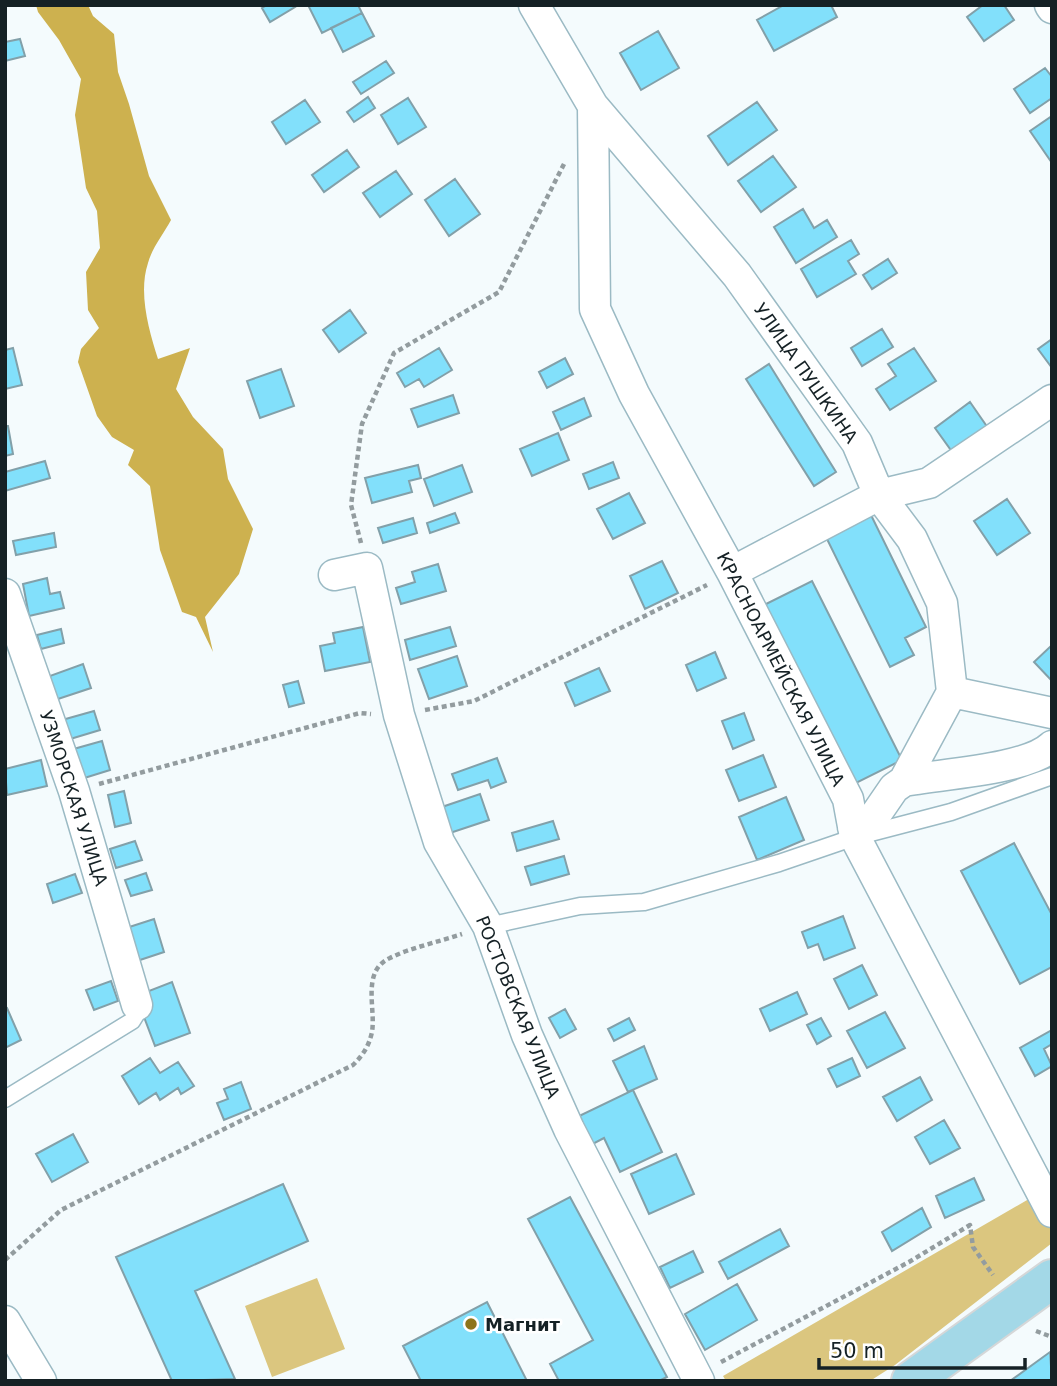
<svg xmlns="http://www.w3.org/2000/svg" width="1057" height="1386" font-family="'DejaVu Sans',sans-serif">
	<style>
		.green { fill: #dbc67f }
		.water { fill: #cdb14f }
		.building { fill: #82e0fb; stroke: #82a0a9; stroke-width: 2 }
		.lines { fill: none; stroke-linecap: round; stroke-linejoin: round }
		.lane-casing { stroke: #9bbac4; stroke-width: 19 }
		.street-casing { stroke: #9bbac4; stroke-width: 33 }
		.primary-casing { stroke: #d5d7d8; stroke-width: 42 }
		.path { stroke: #939c9f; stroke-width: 4.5; stroke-dasharray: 5 3.5; stroke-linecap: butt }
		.lane { stroke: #fff; stroke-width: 16 }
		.street { stroke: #fff; stroke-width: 30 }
		.primary { stroke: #a3d8e7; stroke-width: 38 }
		.poi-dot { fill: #8d751a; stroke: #fff; stroke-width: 2.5 }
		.labels { text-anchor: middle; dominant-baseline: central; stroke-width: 5; stroke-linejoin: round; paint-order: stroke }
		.street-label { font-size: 18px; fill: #152125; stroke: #fff }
		.poi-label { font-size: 18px; font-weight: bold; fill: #152125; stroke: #fff; text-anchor: start }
	</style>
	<rect width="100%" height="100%" fill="#f4fbfd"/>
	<!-- green -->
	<path class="green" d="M1052,1178V1243L895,1365L870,1381H726L723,1376L1034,1196Z
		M317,1278L345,1349L272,1377L245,1306Z"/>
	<!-- water -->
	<path class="water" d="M36,5H88L93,16L114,34L118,72L129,104L149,176L171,220C164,233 152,248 148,263C138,293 149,331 158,359L190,348L176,389L193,417L223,449L228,479L253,529L239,574L205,617L213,652L196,617L182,612L160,550L150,486L128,465L134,450L112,437L97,416L78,362L81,349L99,328L88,310L86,272L100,248L97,211L86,188L75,115L81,79L59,40L38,12Z"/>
	<!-- building -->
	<path class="building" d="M267,5H293L295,7L270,22L262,8Z
		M308,5H358L362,13L322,33Z
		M784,5H831L837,17L774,51L757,20Z
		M983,5H1004L1014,20L984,41L967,17Z
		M362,13L374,36L343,52L331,28Z
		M658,31L679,68L641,90L620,53Z
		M20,39L25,56L5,61V42Z
		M386,61L394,73L361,94L353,82Z
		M1045,68L1052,77V98L1030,113L1014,89Z
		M368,97L375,108L354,122L347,112Z
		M408,98L426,127L398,144L381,115Z
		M305,100L320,122L286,144L272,122Z
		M757,102L777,130L728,165L708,136Z
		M1052,116V163L1030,131Z
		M347,150L359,167L324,192L312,175Z
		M773,156L796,187L761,212L738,181Z
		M396,171L412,194L380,217L363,193Z
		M455,179L480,214L449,236L425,200Z
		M803,209L814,228L827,220L837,237L796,263L774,227Z
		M851,240L859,254L848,261L856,274L817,297L801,269Z
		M888,259L897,273L872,289L863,275Z
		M350,310L366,333L339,352L323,330Z
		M882,329L893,347L862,366L851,348Z
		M1052,339V368L1038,349Z
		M13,348L22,385L5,389V350Z
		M439,348L452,370L424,387L419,379L405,387L397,373Z
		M914,348L936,381L890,410L876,389L896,376L888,364Z
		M565,358L573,374L547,388L539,372Z
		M769,364L836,472L814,486L746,379Z
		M281,369L294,406L260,418L247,381Z
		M453,395L459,413L418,427L411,409Z
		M584,398L591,416L561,430L553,412Z
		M970,402L988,428L953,453L935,428Z
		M5,426H8L13,454L5,456Z
		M558,433L569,460L532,476L520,449Z
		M45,461L50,478L5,491V472Z
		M613,462L619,478L589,489L583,474Z
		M418,465L421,478L409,481L412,492L372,503L365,478Z
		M462,465L472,492L434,506L424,479Z
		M629,493L645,523L613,539L597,509Z
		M1007,499L1030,533L997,555L974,521Z
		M869,511L926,627L905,638L914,655L890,667L824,533Z
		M455,513L459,523L430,533L427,523Z
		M413,518L417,533L383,543L378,528Z
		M54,533L56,547L16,555L13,541Z
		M662,561L678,593L645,609L630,576Z
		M438,564L446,591L401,604L396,588L415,582L412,572Z
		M47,578L50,594L60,592L64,608L29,616L23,584Z
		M812,581L902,760L854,784L764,605Z
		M363,627L370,662L325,671L320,646L335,643L333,633Z
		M450,627L456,646L410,660L405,640Z
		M61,629L64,643L41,649L37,635Z
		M1052,645V681L1034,662Z
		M715,652L726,678L697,691L686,665Z
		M457,656L467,686L429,699L418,669Z
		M83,664L91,688L55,700L47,677Z
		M599,668L610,691L575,706L565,683Z
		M298,681L304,703L289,707L283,685Z
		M94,711L100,730L67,740L62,720Z
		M744,713L754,740L733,749L722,721Z
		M102,741L110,770L78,780L70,750Z
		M763,755L776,787L739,801L726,770Z
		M497,758L506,782L491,788L488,780L458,790L452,774Z
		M41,760L47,786L7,795L5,769Z
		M124,791L131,823L115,827L108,795Z
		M480,794L489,820L447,834L439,808Z
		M786,797L804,840L757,860L739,817Z
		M553,821L559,839L517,851L512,833Z
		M135,841L142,860L116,868L110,849Z
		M1014,843L1052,915V967L1020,984L961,871Z
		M564,856L569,874L531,885L525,867Z
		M146,873L152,890L131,896L125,880Z
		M75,874L82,893L53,903L47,884Z
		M843,916L855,948L824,960L818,944L808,948L802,932Z
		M154,919L164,952L128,964L117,931Z
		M862,965L877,995L849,1009L834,979Z
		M111,981L118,1001L94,1010L86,990Z
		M172,982L190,1033L155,1046L136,996Z
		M797,992L807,1014L770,1031L760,1009Z
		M7,1008L21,1040L5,1048V1009Z
		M565,1009L576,1029L560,1038L549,1018Z
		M885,1012L905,1048L867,1068L847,1031Z
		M629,1018L635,1030L614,1041L608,1029Z
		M821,1018L831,1036L817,1044L807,1025Z
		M1052,1030V1044L1044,1049L1052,1066L1035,1076L1020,1048Z
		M644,1046L657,1079L628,1092L613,1061Z
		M150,1058L160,1073L178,1062L194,1086L181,1094L178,1088L160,1100L156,1093L139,1104L122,1076Z
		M852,1058L860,1076L837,1087L828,1069Z
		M920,1077L932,1100L897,1121L883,1097Z
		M241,1082L251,1109L224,1120L217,1103L228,1099L224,1089Z
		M633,1090L662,1152L620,1172L604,1138L589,1146L575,1118Z
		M944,1120L960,1148L930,1164L915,1137Z
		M73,1134L88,1162L52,1182L36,1154Z
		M676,1154L694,1194L649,1214L631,1174Z
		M974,1178L984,1200L945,1218L936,1196Z
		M283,1184L308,1241L195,1291L235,1379L172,1381L116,1257Z
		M570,1197L667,1377L659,1381H559L550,1364L593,1340L528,1219Z
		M922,1208L931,1227L892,1251L882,1232Z
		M780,1229L789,1246L728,1279L719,1262Z
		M693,1251L703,1272L670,1288L660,1267Z
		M737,1284L757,1320L705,1350L685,1314Z
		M487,1302L527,1381H421L403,1346Z
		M1050,1352L1052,1381H1010Z"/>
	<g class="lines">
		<!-- lane casing -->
		<g class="lane-casing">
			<path id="lane" d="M488,926L580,906L644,902L779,863L855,837L951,812L1052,776
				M5,1099L132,1021L137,1013V1005"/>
		</g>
		<!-- street casing -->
		<g class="street-casing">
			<path id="street" d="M534,5L593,106L737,275L857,443L879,495L912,539L942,603L952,692L1052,713
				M1050,5L1052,8
				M593,106L595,309L634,394L732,572L848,799L855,837L1052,1212
				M732,572L879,495L929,483L1052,400
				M334,575L367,568L399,715L439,842L488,926L527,1035L569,1129L699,1381
				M5,594L74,791L137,1005
				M904,781L952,692
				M853,827L872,820L894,788L904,781C940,774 1027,770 1052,746
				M5,1321L41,1381"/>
		</g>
		<!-- primary casing -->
		<g class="primary-casing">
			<path id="primary" d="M911,1381L1052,1279"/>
		</g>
		<!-- path -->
		<path class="path" d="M361,543L351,505L362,424L394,353L499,292L564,164
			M425,710L474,701L707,585
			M99,784L360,713L371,714
			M5,1260L61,1210L353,1065C363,1055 369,1046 372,1032C376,1008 361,971 390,958C412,947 439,942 462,934
			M1036,1331L1052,1337
			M721,1362L909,1262L970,1225L973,1247L993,1275"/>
		<!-- lane -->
		<use href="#lane" class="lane"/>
		<!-- street -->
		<use href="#street" class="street"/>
		<!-- primary -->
		<use href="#primary" class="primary"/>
	</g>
	<!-- markers -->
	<circle class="poi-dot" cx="471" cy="1324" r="7"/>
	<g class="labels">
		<!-- street labels -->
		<g class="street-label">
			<text transform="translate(806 373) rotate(55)">УЛИЦА ПУШКИНА</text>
			<text transform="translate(781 669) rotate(63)">КРАСНОАРМЕЙСКАЯ УЛИЦА</text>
			<text transform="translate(74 798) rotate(72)">УЗМОРСКАЯ УЛИЦА</text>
			<text transform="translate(518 1007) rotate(68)">РОСТОВСКАЯ УЛИЦА</text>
		</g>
		<!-- poi labels -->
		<g class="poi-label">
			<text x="485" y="1324">Магнит</text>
		</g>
	</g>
	<!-- border -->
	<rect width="1057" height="1386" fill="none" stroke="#152125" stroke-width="14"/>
	<!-- scale -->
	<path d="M819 1358v10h206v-10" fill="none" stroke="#152125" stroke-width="3.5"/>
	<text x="830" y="1358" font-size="21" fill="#152125" stroke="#ffffff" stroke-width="5" paint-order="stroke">50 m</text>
</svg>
